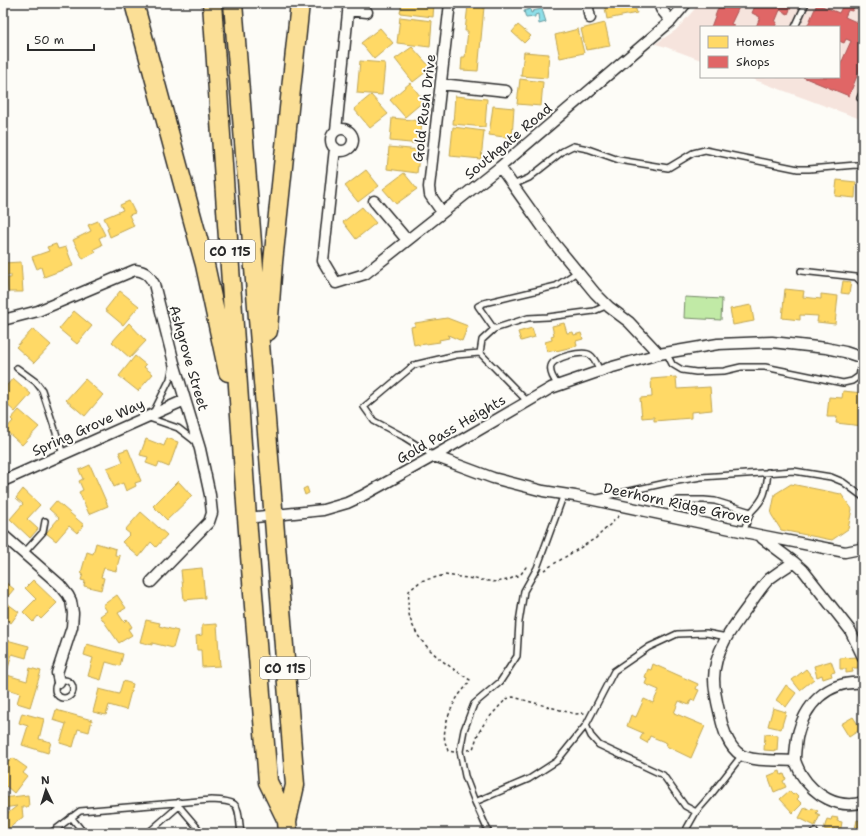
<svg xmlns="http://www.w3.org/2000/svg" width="866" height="836" font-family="'Shantell Sans',sans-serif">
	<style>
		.built { fill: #f6e4dd }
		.green { fill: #c1eaa6; stroke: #768a68 }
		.water { fill: #8edfe8; stroke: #66979c }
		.homes { fill: #ffd966; stroke: #bfa554 }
		.shops { fill: #e06666; stroke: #aa5454 }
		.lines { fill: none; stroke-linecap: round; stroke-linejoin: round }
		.lane-casing { stroke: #2b2b2b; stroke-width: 8 }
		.street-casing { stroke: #2b2b2b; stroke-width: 13 }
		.highway-casing { stroke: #2b2b2b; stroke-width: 21 }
		.path { stroke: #2b2b2b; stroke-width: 1.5; stroke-dasharray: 3 3; stroke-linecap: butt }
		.lane { stroke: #fdfcf7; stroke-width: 5 }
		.street { stroke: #fdfcf7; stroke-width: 10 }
		.highway { stroke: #fbdf96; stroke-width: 18 }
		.labels { text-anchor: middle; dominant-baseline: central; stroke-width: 4; stroke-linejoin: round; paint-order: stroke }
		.shield { fill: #fdfcf7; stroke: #6a6a68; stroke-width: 1 }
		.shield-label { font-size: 13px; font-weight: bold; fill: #2b2b2b }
		.street-label { font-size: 14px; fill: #2b2b2b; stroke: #fdfcf7 }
	</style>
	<rect width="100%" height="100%" fill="#fdfcf7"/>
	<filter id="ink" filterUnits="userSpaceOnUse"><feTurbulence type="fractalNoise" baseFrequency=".025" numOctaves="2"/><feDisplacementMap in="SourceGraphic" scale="8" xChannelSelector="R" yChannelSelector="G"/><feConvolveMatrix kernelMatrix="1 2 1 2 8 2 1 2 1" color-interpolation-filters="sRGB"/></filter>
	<g filter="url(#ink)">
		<!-- built -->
		<path class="built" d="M700,3H863V120L747,77H839V27H701V60L663,46L655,44L676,30Z"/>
		<!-- green -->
		<path class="green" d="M685,297L722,299L721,320L684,318Z"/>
		<!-- water -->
		<path class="water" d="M530,9L531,13L533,12L532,11L542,9L546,22L539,24L538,14L535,15V17L526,18L524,11Z"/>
		<!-- homes -->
		<path class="homes" d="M402,3H434L433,17L400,13Z
			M604,3H634L637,13L607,19Z
			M468,5L484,7L478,71L461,70L462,57H465L468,31H465Z
			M400,17L432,21L430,47L397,43Z
			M605,23L610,46L586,50L581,29Z
			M518,25L531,36L524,43L512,32Z
			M380,28L393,43L374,59L361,43Z
			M578,29L584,53L560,58L555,35Z
			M412,47L431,68L413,82L395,59Z
			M524,52L549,54L547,78L521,76Z
			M360,61L385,63L382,95L357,93Z
			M520,79L543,82L541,106L517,104Z
			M410,83L424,101L405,117L390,100Z
			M371,95L388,114L370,128L354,109Z
			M455,96L487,99L485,127L453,124Z
			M493,106L514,108L512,138L489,135Z
			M392,118L422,121L420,144L390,141Z
			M453,127L484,131L481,159L450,156Z
			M389,147L420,150L417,173L387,169Z
			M366,170L379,186L358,202L345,186Z
			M404,173L417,189L396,204L383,189Z
			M837,180L856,182L855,198L835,196Z
			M129,201L135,213L129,215L134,226L110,237L107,229L109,228L104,218L123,210L120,205Z
			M362,207L376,223L356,239L343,222Z
			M98,221L105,235L99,238L102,245L94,249L96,252L83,259L73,240L91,231L88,225Z
			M56,244L58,249L66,247L73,266L44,277L41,267L37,269L32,257L49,251L47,247Z
			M21,262L23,292H8L7,278H11V275H5L3,263Z
			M843,281L851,282L849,294L841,293Z
			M785,289L804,291L803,297L821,299V294L838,296L835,324L817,322L818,316L800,315V320L782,318Z
			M120,291L139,306L123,325L105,310Z
			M751,305L754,321L733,325L730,309Z
			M74,311L92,326L77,344L59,329Z
			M447,318L468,326L462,341L448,335L449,338L439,340L440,342L419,345L418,344L414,345L411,327L415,326V323Z
			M129,323L146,341L130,358L112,342Z
			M564,323L567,333L573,332L574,335L581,333L583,339L576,341L577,346L556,351V350L547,352L545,342L552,340L551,336L554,335L552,326Z
			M532,328L535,337L521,341L518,332Z
			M33,329L51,345L34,363L16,347Z
			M135,356L146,365L144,367L153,374L138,391L119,376Z
			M676,377L677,389L710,387L712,410L691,412V418L654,421V417L642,418L640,398L652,397L651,379Z
			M13,378L31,394L15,412L3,401V390Z
			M85,379L103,395L85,416L66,400Z
			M843,391L863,393V426L836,423L837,417H827L829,397L842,398Z
			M19,410L39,427L22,445L5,430L13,421L11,419Z
			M167,438L178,442L169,467L159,463L157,467L146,463L148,457L140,455L146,439L164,446Z
			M128,449L141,481L135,483L136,486L126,491L123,483L114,487L107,468L123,462L119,452Z
			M90,465L108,506L89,514L79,492L83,490L79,481L83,479L79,470Z
			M178,481L192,496L167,520L153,506Z
			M791,484L841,494L852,509L848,529L832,540L781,530L771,514L775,494Z
			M307,487L309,493L305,495L303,489Z
			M23,489L40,505L27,519L38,529L30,538L10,519L23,504L16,498Z
			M56,501L84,525L77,533L69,526L56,541L46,533L59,518L49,509Z
			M141,512L167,535L156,547L151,542L139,557L122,542L130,534L125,530Z
			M96,543L116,549L115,555L120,556L116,571L104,568L101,577L104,578L101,590L84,586L85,581L81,580L83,574L81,573L87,552L93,554Z
			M202,568L205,598L184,600L181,570Z
			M33,580L57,603L41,619L38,616L33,622L23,612L36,599L25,588Z
			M5,582L14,589L4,601L19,612L11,623L3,617V584Z
			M117,595L126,608L118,613L124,622L127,619L132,627L128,629L132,635L119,643L100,616L107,611L103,605Z
			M146,620L160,623L159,626L178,631L173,648L152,643V645L140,642Z
			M217,624L220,666L202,667L201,650H197L196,636L202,635V625Z
			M3,639L29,646L26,658L12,654L7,672L3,671Z
			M87,644L123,654L120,666L106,662L101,680L88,676L93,658L84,655Z
			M858,657V668H852L853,672L846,673V669H840V658Z
			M831,661L835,672L831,673L832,676L823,679L822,675L817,677L814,666Z
			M653,664L698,684L696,689L699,690L694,701L691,700L689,705L679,701L674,713L705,726L691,758L666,746L667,743L650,736L647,743L640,739L643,733L627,726L631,715L636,717L644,699L653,703L659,690L645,684L647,679L645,677L648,669L651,670Z
			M30,668L41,671L30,707L17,703L20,693L4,688L7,675L27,681Z
			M806,669L814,679L800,690L792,680Z
			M123,681L133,684L126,710L109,705L106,715L93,712L99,689L119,694Z
			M786,685L796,693L786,707L776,700Z
			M773,708L786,712L781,729L768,726Z
			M56,710L92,720L89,732L78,729L73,747L60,743L66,724L53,720Z
			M22,713L44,719L39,739L51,742L48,753L22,745L28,726L19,723Z
			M853,717L861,729L849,737L841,724Z
			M765,734L778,735L777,751L764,750Z
			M13,758L27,768L23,773L27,776L14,793L6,786L3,789V762L5,759L9,762Z
			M780,771L781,775L784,774L786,779L783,781L786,787L774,792L768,776Z
			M789,791L793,795L795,793L799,797L797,799L802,804L793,813L780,799Z
			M28,795L29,807H22L23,817L3,833V817L17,806L3,808V798Z
			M805,807L810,810L812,808L818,811L816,813L820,815L815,826L799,818Z
			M832,817L838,818L837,821L842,822L840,833L824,829L827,819L831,820Z
			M857,820L863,822V833L862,830L855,829Z"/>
		<!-- shops -->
		<path class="shops" d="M720,3H741L731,24L734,25L733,27H711Z
			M752,3H793L788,14L780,10L775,22H777L775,27H756L760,17L752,13L755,6L751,5Z
			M839,3H856L852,11L848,10L845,17L863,25V61L849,96L803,77H839V68L851,41L846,39L844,43L839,41V27H807L817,4L839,13L842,7L838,6Z"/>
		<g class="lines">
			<!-- lane casing -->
			<g class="lane-casing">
				<path id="lane" d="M795,27L806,3
					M860,98L863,91
					M513,185L529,178L563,151L573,146L588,149L619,160L668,168L693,153L705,150L798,169H809L856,165L863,166
					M801,271L856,277L863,284
					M577,272L556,286L484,303L478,306L494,329L528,318L548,317L594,311L608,305
					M494,329L482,340L480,353L527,401
					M666,352L672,364L682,370L696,372L724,371L741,367H765L843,383L852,381L859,376L863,357
					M17,368L36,382L42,390L63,454
					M558,385C554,380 549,373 551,366C553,357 584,350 590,355C595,358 597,365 600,371
					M153,413L170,379L173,365
					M149,418L178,428L196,442
					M434,456L404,437L374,421L364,407L414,365L456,355L480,353
					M598,498L666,483L701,477L794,471L831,477L843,482L863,497
					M751,512C765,498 766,492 768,472
					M669,516L674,503L678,500H704L715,501L751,512L743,532
					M24,553L43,532L45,521
					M727,637L706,633L677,634L649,647L614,671L586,725L591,736L599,745L663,775L685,806L696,812L710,796L742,755
					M55 689a9 9 0 1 1 18 0a9 9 0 1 1-18 0Z
					M475,802L529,779L557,761L586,725
					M179,806L202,833
					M71,817L84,833
					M51,833L80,811L211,800C242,801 237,805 241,833
					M148,833L179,806V802
					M489,833L475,802L465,776L460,751L464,730L474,704L500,682L517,656L519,622L524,591L537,568L564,494
					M686,833L687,828L696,812
					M813,833L815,832"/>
			</g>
			<!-- street casing -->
			<g class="street-casing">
				<path id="street" d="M587,3L590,18
					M659,3L661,9L671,21
					M348,10L367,12
					M441,84L506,91
					M331 140a11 11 0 1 1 22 0a11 11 0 1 1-22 0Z
					M336,130L349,3
					M335,148L323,261L336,283L365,274L500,167L671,21L686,3
					M500,167L554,243L595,293L609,307L629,322L659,354
					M374,201L407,240
					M442,212L430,195L429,187L450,3
					M3,320L38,311L135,270C145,271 149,275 154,284L174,363L200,449L210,495L212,513L209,522L151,582
					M434,456L493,478L543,491L575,496L759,535L845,552L860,549L863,547
					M3,481L185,400
					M247,518L323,510L347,503L362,496L434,456L551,388L609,368L659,354L718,344L772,342L826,348L845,352L863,358
					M3,535L60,585L68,595L71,601L73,613L72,627L57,673L59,682
					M762,538L794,562L803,570L850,630L863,657
					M794,562C786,567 777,573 769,579C763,585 757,594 752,601C735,624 714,649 714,679C714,691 717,703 720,715C723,729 728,747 741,755C753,762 781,760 795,761
					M863,683C827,680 804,705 797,738C796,745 795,753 795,760C796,764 799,770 801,774C814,795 838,810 863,802"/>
			</g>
			<!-- highway casing -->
			<g class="highway-casing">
				<path id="highway" d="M134,3L205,265L228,372
					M212,3L247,518L268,782L287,821
					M233,3L295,785L287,821L288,833
					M268,331L273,262L300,3"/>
			</g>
			<!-- path -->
			<path class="path" d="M544,570L596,538L620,515
				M468,750L473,749L478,734L485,722L506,699L513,697L575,714L585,713
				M454,752L448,751C447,748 446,745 445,742C442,729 451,706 459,695C463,690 467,686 470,680C444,663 411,642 408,607C408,602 409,596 409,591L421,581L445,575L496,582L508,580L521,574L526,567H529"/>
			<!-- lane -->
			<use href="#lane" class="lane"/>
			<!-- street -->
			<use href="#street" class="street"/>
			<!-- highway -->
			<use href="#highway" class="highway"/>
		</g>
	</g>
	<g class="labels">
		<!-- shield labels -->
		<g class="shield">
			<rect x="205" y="240" width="50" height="22" rx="3"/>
			<rect x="260" y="657" width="50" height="22" rx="3"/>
		</g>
		<g class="shield-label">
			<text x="230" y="251">CO 115</text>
			<text x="285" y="668">CO 115</text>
		</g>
		<!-- street labels -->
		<g class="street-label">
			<text transform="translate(424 108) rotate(-83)">Gold Rush Drive</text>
			<text transform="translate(508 141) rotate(-40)">Southgate Road</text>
			<text transform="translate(189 358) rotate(74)">Ashgrove Street</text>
			<text transform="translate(88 427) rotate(-24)">Spring Grove Way</text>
			<text transform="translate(451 429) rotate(-30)">Gold Pass Heights</text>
			<text transform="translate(677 503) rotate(12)">Deerhorn Ridge Grove</text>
		</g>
	</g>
	<!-- margin -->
	<rect width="866" height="836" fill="none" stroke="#fdfcf7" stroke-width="16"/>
	<rect x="8" y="8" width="850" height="820" fill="none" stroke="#2b2b2b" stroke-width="1.5" filter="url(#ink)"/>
	<!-- legend -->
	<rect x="700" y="26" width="140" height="52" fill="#fdfcf7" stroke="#a9a8a5"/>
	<rect x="708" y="36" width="20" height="12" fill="#ffd966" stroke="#a9a8a5"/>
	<text x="736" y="46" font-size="12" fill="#2b2b2b">Homes</text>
	<rect x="708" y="56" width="20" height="12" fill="#e06666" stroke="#a9a8a5"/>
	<text x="736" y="66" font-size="12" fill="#2b2b2b">Shops</text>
	<!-- north arrow -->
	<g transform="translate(46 790) rotate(356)" stroke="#fdfcf7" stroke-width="3" paint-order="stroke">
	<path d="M0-3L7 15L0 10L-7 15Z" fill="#2b2b2b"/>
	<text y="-6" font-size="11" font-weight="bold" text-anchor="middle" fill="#2b2b2b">N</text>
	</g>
	<!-- scale -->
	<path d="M28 44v6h66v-6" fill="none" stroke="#2b2b2b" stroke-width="2"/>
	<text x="34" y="44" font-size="12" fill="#2b2b2b" stroke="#fdfcf7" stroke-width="3" paint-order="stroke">50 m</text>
</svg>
